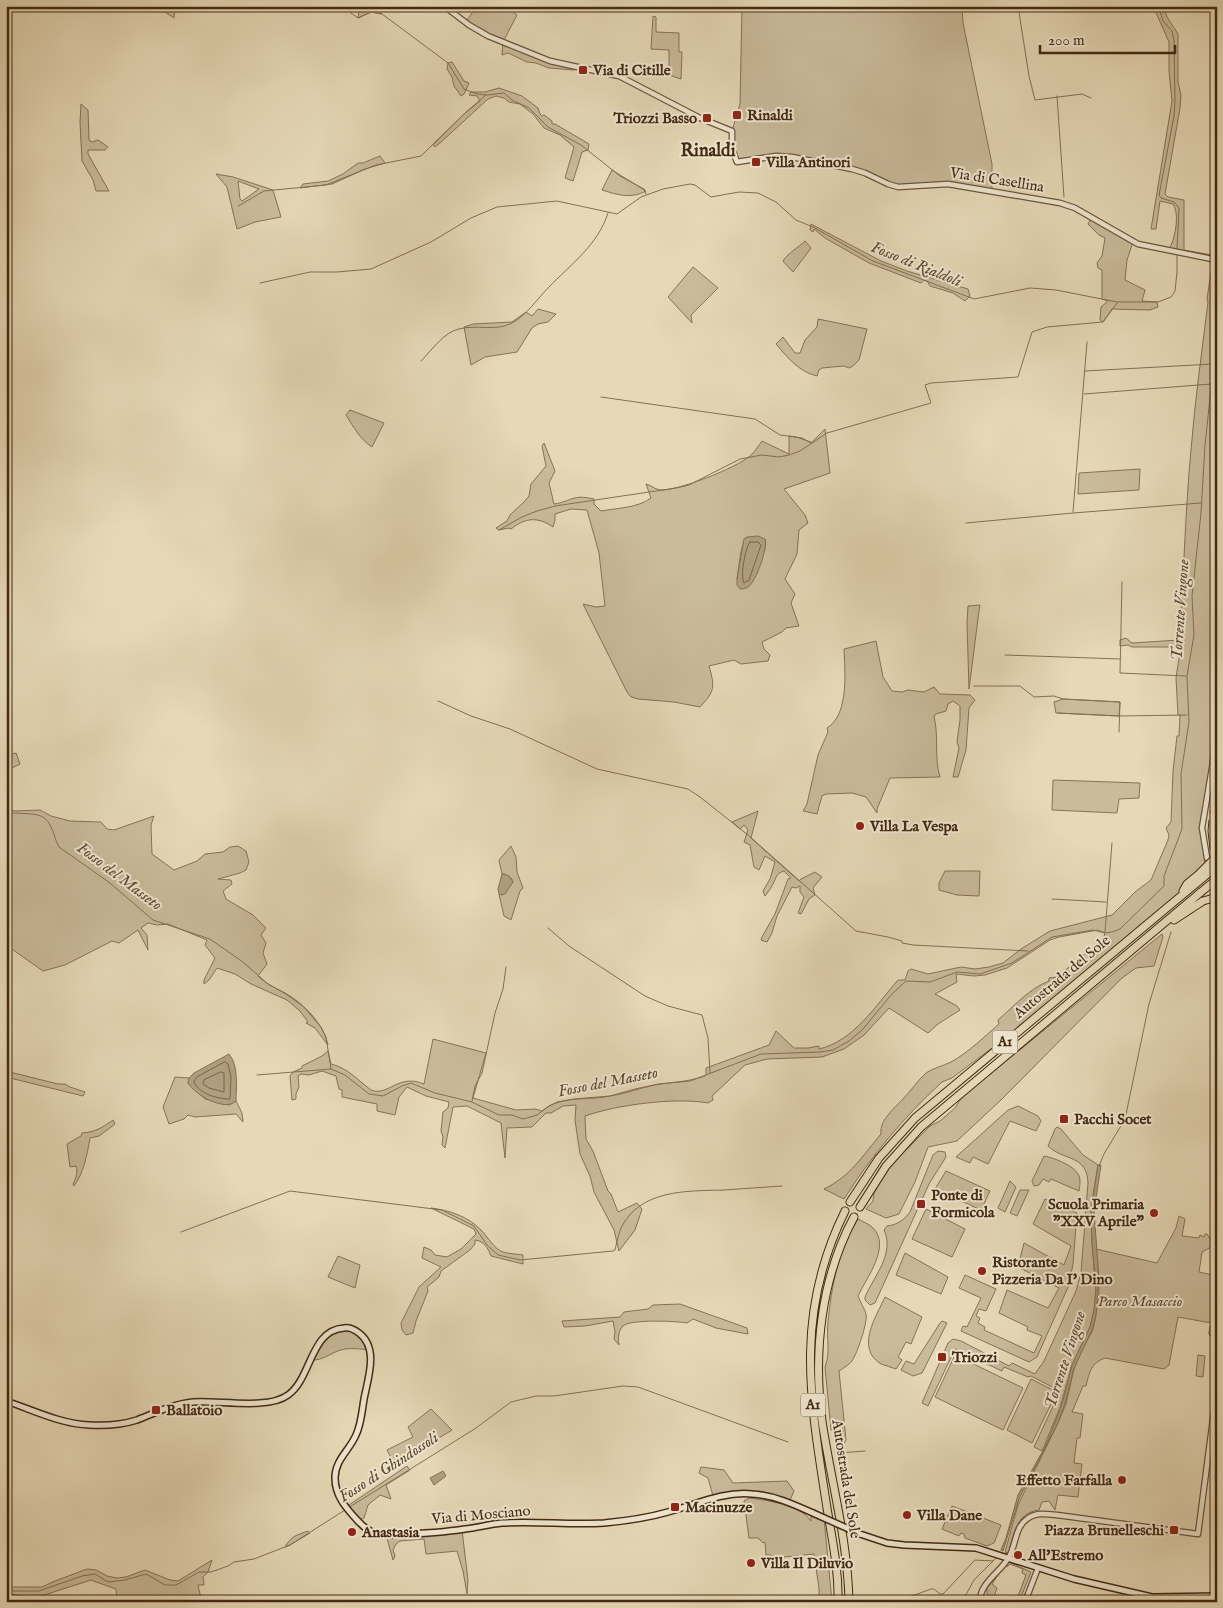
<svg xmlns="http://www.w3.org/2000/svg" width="1223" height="1608" font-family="'IM FELL English',serif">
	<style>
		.green { fill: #cabb9b; stroke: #877257; fill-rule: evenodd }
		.water { fill: #af9e7f; stroke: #847054 }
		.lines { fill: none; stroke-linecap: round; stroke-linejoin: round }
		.shore { stroke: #7a6449; stroke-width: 1 }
		.stream { stroke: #847054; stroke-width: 1 }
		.tertiary-casing { stroke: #6c563c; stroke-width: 7 }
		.secondary-casing { stroke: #442a13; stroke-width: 8 }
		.motorway-casing { stroke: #442a13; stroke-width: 9 }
		.tertiary { stroke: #efe6d0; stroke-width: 4.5 }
		.secondary { stroke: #efe6d0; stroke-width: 5 }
		.motorway { stroke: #e6d9b7; stroke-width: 7 }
		.tram { stroke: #442a13; stroke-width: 1 }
		.secondary-bridge-casing { stroke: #442a13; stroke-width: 8; stroke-linecap: butt }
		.motorway-bridge-casing { stroke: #442a13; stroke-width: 9; stroke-linecap: butt }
		.secondary-bridge { stroke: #efe6d0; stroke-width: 5 }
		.motorway-bridge { stroke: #e6d9b7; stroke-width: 7 }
		.poi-dot { fill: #8f2418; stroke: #efe6d0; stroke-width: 2 }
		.labels { text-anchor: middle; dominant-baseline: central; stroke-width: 4; stroke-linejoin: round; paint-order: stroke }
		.shield { fill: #efe6d0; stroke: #77624c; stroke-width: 1 }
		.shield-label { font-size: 14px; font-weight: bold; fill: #442a13 }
		.poi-label { font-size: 15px; font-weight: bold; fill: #442a13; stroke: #efe6d0; text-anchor: start }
		.street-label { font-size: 15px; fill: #442a13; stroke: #efe6d0 }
		.park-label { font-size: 15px; font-style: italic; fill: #5f472e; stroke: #efe6d0 }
		.water-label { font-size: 16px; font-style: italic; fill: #5f472e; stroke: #efe6d0 }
		.quarter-label { font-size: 18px; font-weight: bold; fill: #442a13; stroke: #efe6d0 }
	</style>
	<rect width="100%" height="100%" fill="#e6d9b7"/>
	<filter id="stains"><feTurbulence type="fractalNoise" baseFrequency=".004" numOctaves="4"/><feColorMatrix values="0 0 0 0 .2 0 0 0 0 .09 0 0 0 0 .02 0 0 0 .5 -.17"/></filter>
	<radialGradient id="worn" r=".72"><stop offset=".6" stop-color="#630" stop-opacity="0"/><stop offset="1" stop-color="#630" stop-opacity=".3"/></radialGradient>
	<!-- green -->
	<path class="green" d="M151,6H175L174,18L165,12Z
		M362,6H374L382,14L371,12L358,18L359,11Z
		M477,6H505L517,15L503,42L550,61L571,66L574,70L549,68L536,63L527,62L508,53L502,55L503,42L465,23Z
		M742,6H962L963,23L992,164V191L963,186L898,187L852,169L776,156L737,162L732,149V131L740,104Z
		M1153,6H1163L1167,17L1178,34V82L1181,95L1180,108L1165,194L1168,197L1184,200V250L1212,255L1215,253L1214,217L1217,184V470L1213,586H1217L1215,736L1203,821L1207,858L1204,860L1206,868L1178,898L1048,1006L952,1078L942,1082C904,1117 872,1155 844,1199L824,1189C851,1176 863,1155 881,1134C879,1120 895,1108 903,1099C911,1091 917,1081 926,1073C933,1068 943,1066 951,1062C969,1052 984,1037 999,1024L998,1020C1013,1007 1030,988 1049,981V978L1057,977L1103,939L1105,933L1098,930L1059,937L1050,940L1007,968L985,975L974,976L956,974L957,982L935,994L957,1006L960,1010L938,1024L928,1033L889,1008L864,1035L844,1049L822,1057L767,1059L745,1065L712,1096L713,1100L708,1103C675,1097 616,1105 585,1116L586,1139L593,1151L608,1191L611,1194L618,1212L637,1203L642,1209L635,1230L619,1251L614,1230L594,1192L590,1176L580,1154L575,1120L576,1105L563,1106L551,1113H546L532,1127L507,1128L505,1158L501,1123L467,1106L453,1107L445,1148L442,1145L443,1137L441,1131L443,1112L448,1108L449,1102L426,1096L407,1087L399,1097L395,1115L377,1111V1104L342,1097V1090L339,1089L336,1076L322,1071L309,1075L301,1074L298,1076L299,1087L296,1094V1099L292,1100L290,1076L293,1072L302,1068V1066L322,1056L328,1051L331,1064C343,1067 352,1074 361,1082C364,1084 368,1088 371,1090C388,1097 398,1073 424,1084L433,1039L486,1053L473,1098L516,1110L535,1109L542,1111C562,1095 586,1101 610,1096C625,1094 640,1088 655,1085C672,1082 688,1082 705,1076L706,1075V1068L769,1045L776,1031L794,1048H808L819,1046V1049C854,1041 876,1005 898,980H905L908,971L911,969L928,974L961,967L975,969L989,967L1003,963L1021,949L1050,931L1112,915L1135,892L1151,880L1168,840L1169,835L1166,828L1171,822L1173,771L1177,736H1179L1180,715H1178L1176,678L1180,652L1175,647H1132L1128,645L1120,646V640L1126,638L1132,643L1179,640C1184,577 1185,513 1191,450C1195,400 1202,351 1208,302L1207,299L1213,259L1169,251C1169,246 1172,245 1173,240C1176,230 1179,213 1173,204L1160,201L1156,229H1151L1172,101L1169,71V42Z
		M653,16L656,17V32L679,33V52H682L681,79L669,75V50L651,49Z
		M452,62L464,81L469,83L464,94L461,96L454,86L452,77L447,69L448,63Z
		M499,88L522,96L538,108L540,114L542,116L544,115L552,121V124H555L589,144L588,150L582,152L573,181L565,178L574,147L560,135L544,128L533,114L520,104L509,102L504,98L496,96L488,99L440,143L435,147L433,145L465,113L480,101L477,96L469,95L471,92H485Z
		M81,104L88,110L89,140L92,142L98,140L108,147L105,150H88V154L109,191H96L93,180L82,161L80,122Z
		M380,156L385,163L365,169L332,184L300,188L303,184L328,181L343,174L358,163H363Z
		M612,170L646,191C631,199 618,195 602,190Z
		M216,174L233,177L273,190L281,217L255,222L237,229L227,187ZM238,181L259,189L242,201L240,199Z
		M1091,218L1133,242L1127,260L1125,280L1145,290L1142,301L1157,302L1158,307L1150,310L1112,309L1103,322L1100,320L1101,307L1108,301L1102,299V270L1098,268L1097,263L1102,256L1105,238L1099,235L1088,224Z
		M811,224L881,261L907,271L968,289L970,296L965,301L953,293L930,286L927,281L924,280L921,283L869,263L825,238L814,229L813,232L810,230Z
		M805,241L811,248L793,272L783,261C789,252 798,248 805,241Z
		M693,267L718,288L691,315L692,323L668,297Z
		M538,309L556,314L548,322L538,324L532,328L517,352L485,357L471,365L464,327L473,324L512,322L526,312L532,316Z
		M818,319L867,329L859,360L853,366L849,368L844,366L822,368L819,370L817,376C799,372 787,357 776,344L783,337L795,353H800L805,340L817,327Z
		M350,410L384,423L372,447C360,439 354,428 346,415Z
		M825,429L830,473L784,489L805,515L808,523L799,530L797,554L785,579L795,594L791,603L799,626L786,628L782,632L762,642L764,649L770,655L768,661L741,664L734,660L709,666C715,687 715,691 700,707L674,702L638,699L631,697L627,692L583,604L596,607L605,606L599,553L587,510L571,509L555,514V520L553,527C537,516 525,518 511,529L509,528L499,530L496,528L507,521L510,515L525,501L529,496L531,484L546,466L542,446L544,443L555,471L549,483L554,504C573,501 572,494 594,499V504L601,511C617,508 638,508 651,498L646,484C651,485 654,489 660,490C678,491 736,468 750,456C755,452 758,446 762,441L789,454V436L802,438L811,443ZM745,538L765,539C770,556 748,568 737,579L741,551Z
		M1140,469L1139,490L1078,494L1079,473Z
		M980,605L979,611L969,689L967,623L968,606Z
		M876,641L883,677L892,691L902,692L908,690L924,692L934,687L940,694L970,695L975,700L969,708L966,750L958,777H953L959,748L957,742L960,720V706L953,701L948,704L946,711L936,714L934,716C939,736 934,758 940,777L890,778L877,809V813L866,797L852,793L826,794L822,796L817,814L803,811L807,804L818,755L828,732L827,728C849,715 845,671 844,649Z
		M1063,699L1120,702L1119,716L1056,713L1054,702Z
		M16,753L20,764L6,771V759L12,754Z
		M1053,780L1140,783L1139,798L1119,799L1117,813L1052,810Z
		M6,808L15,811L40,810L51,816L70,821L101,822L107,829L114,830L154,816L151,825L152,854L174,870L197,861L205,854L223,852L230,847L238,846L246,851L249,862L246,870L240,873L218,879L231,880L232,884L223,891L226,899L253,915L266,928L261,935L266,943L263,953L267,964L258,976C266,984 276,988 285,993C304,1004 323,1023 328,1045L315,1028L306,1023L308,1022L300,1011L287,1000L251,984L235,974L217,968L209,980L204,984V980L215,958L205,945L207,940L168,924L157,925L148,923L141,928L147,935L148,950L138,930L119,943L112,941L65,965L43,971L6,945Z
		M758,811L751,838L799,881L801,879L815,872L822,877L813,888L815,895L809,899L801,914L798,913L804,897L800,892V886L796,888L792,887L777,916L772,933L767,942L761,940L762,937L775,914L788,879L791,878L784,871C775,874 777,877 773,884C771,888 768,892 765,896L763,891L770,879L775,862L765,856L759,870L754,867L750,845L744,842L748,830L744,825L740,829L732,822Z
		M511,846L516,857L517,872L523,888L520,891L511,920L504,916L499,894L502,895L513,882C512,877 508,876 504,874H502L499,860Z
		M945,871H980L979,896L957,895L939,890V883Z
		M1162,934L1163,937L1154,966L1136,968L1122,978L1001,1100L957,1141L928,1147L915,1182L899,1214L886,1218L866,1209L873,1201L874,1193L889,1167L930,1126L940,1121L955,1108L962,1097Z
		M6,1071L58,1084H65L70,1087L85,1092L83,1096L6,1077Z
		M175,1077L189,1078L188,1083L205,1099L229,1105L236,1101L242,1113L243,1122L236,1114L195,1117L188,1115L184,1119L169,1124L163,1107Z
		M1018,1106L1038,1116L1041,1121L1036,1131L1010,1121L988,1164L973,1157L970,1163L956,1157L1008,1110Z
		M113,1120L115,1124L99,1136L90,1138C87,1155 84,1172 74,1186L73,1184C76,1178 78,1173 76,1166L70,1167L67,1144L81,1136L82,1133C95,1132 102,1128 113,1120Z
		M1057,1127L1061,1129L1083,1155L1098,1165L1091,1207L1092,1243L1096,1290L1094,1310L1090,1327L1072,1365L1060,1408L1042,1451L1034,1447L1060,1391L1031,1376L1028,1377L1004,1367L1002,1371L955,1349L928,1406L922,1403L948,1343L953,1339L961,1341L1009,1366L1012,1363L1035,1374L1044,1361L1076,1291L1081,1273L1088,1183C1087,1154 1063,1161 1048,1146L1055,1129Z
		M938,1151L945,1152L946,1157L929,1184L875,1303L870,1305L865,1300V1297C874,1276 895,1254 884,1230L887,1226C897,1225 904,1220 910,1212L933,1155Z
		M1044,1156C1054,1158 1073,1165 1078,1174C1081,1179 1080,1185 1079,1191L1051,1179L1049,1182L1043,1179L1039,1185L1034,1186L1032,1181Z
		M946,1171L990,1191L981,1210L935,1189Z
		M1010,1181L1016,1187L1005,1212L998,1208Z
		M1020,1190H1029L1017,1216L1010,1213Z
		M1045,1199L1077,1213L1073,1264L1069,1285L1037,1357L1029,1362L961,1331L963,1326L967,1327L981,1298L959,1288L965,1275L996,1289L986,1311L979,1309L976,1316L980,1318L978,1323L985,1327L984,1330L1034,1353L1042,1336L1027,1330L1028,1327L999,1313L1007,1290L1048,1308L1059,1288L1018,1267L1024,1243L1064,1265L1071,1246L1033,1224Z
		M431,1208C449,1210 469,1217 481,1230C488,1237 494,1249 503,1252C509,1254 517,1254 523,1255V1264L491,1256C488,1248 484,1241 475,1240V1244L470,1250L441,1271L439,1277L427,1287L428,1291L416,1321L413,1333L406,1335L402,1330L401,1323L419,1287L441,1267L422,1258L424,1247L431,1250L435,1255L447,1257L461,1249L476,1234L474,1229Z
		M926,1209L965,1229L952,1257L912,1239Z
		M1179,1216L1185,1219L1182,1236L1199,1238L1200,1235L1204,1237L1205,1234H1207L1217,1249V1251L1213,1246L1202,1252L1199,1272L1217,1276V1318L1211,1323L1178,1317L1169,1365L1164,1369L1105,1358C1091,1363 1089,1373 1086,1386H1083L1072,1412L1083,1414L1080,1438H1077L1074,1463L1082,1464L1078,1497L1058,1495L1055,1510L1049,1501L1042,1502L1039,1510C1016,1513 1014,1534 1008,1553L1005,1552L1018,1505L1057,1425L1066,1404L1074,1369L1081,1351L1092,1332L1095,1320L1099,1293L1096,1249L1157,1263L1176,1228Z
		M858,1219C863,1222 869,1224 872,1227C892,1245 867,1277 858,1296C860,1301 865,1310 866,1314C868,1322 857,1354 852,1361C849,1365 843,1368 839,1371L846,1440L839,1451L836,1430H831L825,1367C831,1352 826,1338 828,1322C831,1288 839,1248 858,1219Z
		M905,1253L948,1277L941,1294L896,1275Z
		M338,1256L360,1265L355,1288L328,1277Z
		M885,1297L922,1317L911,1344L906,1342L898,1357L902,1360L896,1369C891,1367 886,1366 881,1364C855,1348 876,1317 885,1297Z
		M680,1304L747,1328L748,1334L716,1328L693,1319L687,1323C677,1321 630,1319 623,1326C618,1331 618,1338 619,1345L614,1339L615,1332L613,1321L585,1326L564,1327L562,1321L620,1317L624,1312L648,1309L653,1305Z
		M942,1321L947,1323L922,1373L913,1376L901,1370L906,1361L914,1364L940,1323Z
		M337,1330L356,1331L370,1350C362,1349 353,1348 345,1349C332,1351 324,1361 311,1360L323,1339Z
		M955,1355L1023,1388L1003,1430L935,1397Z
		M1198,1355L1205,1356L1203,1377L1196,1376Z
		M1031,1379L1057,1392L1032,1443L1007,1430Z
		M431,1409L452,1430L395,1465L387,1450L413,1437L408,1427Z
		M407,1466L410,1470L386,1485L391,1499L380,1495L379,1496L368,1505L364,1518L358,1521L346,1507Z
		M701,1467L724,1470L733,1483L787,1481L794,1491L790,1500C762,1490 743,1488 713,1496L708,1478L699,1473Z
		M749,1498C766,1500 801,1505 811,1521V1512L824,1518L832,1602H819V1588L814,1554L775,1558L771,1555H766L765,1542L763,1543L758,1538H749L744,1501Z
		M952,1506L1001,1525L994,1543L987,1546L965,1538L964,1534L961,1533L959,1536L942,1529Z
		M462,1530L468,1580L467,1594L463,1571L457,1551L426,1554L424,1539L400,1541L396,1544L393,1550L395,1556L393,1560L386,1535Z
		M308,1531L310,1533L290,1545L285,1547C291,1536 297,1535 308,1531Z
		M212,1560L208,1572L203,1577L204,1585H198L200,1594L203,1602H117L116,1589L91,1580L38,1597H27L6,1593V1587H42L55,1581L87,1569L96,1570L107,1576L117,1578L126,1577L145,1570L170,1580L178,1581Z
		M1009,1562L1031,1572L1019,1602H1010L1013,1598L1017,1599L1026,1575L1022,1573L1023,1569L1010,1564L1007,1567V1564Z
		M998,1575L992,1584L997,1588L994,1597L1007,1602C1000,1602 992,1600 987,1594V1588Z"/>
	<!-- water -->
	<path class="water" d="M758,536L765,539C768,548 756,582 748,587C745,589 744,589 740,589L737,585V579L744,539L747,537Z
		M502,874H504L509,876L513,882L505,894L502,895L499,894L498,889Z
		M229,1054C239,1066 236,1086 236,1101C225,1112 195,1095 188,1083L189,1078L194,1073Z
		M1098,1165H1101L1094,1211L1099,1279L1096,1315L1093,1328L1074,1368L1065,1404L1057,1425L1019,1499L1003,1551L1001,1550L1006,1538L1018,1495L1045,1447L1056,1420L1064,1397L1072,1365L1090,1327L1094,1310L1096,1290L1092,1243L1091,1211Z
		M443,1471L446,1476L434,1485L430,1478Z"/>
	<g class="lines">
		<!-- shore -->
		<path class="shore" d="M750,542H758L761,545L749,580L744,583C740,577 745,548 750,542Z
			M225,1062L228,1064L231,1077L230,1099C218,1099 198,1094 194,1081L197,1077Z
			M221,1072L224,1073V1092L209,1088L203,1084L204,1080Z"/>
		<!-- stream -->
		<path class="stream" d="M341,6L358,18L371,12L382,14L448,63L464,89L477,94L487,95L504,93L512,100L529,108L548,127L581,145L620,176L644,189L646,194
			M1018,6L1029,76L1035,100L1082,94L1091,98
			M1158,6L1163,21L1172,31L1174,40L1175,100L1174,116L1159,195L1161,198L1174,202L1179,208L1177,249
			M1057,96L1064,197
			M238,206L264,191L326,185L376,165L421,156L465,113L486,95
			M260,283L310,272H337L371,269L431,242L471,218L497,207L557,201L617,214L641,197L663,189L690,184L695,185L711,197L739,192L758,193L776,202L796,220L813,227L873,261L974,299L1030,288L1056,290L1117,302H1158L1171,297L1175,291L1177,272V253
			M421,361C432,350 444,332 459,329C478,324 495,332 512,323C527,315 537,299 548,288C571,264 598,245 608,213
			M1085,371L1213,364
			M1084,394L1211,384
			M601,397L755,419L780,435L796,437L811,442
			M1073,512L1087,342
			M966,523L1073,513L1201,503
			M499,530L522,517L537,511L555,506L676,488L689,485L740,459L762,455L779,457L789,455L800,451L827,433L931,403L925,385L931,383L1018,377L1032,332L1047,327L1103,322L1117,303
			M1122,582L1120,673L1186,676
			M1005,655L1120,659
			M974,686H1020L1034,697L1054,696L1063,699L1120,702L1119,732
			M438,701L471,716L510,729L597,769L688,789L700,797L748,835L856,931L888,937L902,941V943L913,945L1028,951
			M1058,713L1119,716L1187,715
			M6,811C20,817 42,808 50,825C54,832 55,840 59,847L110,883L153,920L210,939L243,962L268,984L286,994L304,1007L321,1027L326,1037L331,1069
			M1052,899L1106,902
			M548,928L569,946L645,996L668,1006L702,1015L708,1038L710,1073
			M1105,932L1112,843
			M257,1075L331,1069L345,1075L369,1094L383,1096L402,1086L411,1083L435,1093L472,1102L499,1115H512L523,1119L537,1115L549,1106L557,1102L574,1099L610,1096L635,1089L658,1084L690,1081L761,1054L820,1052L833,1050L849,1041L862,1030L892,994L906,981L930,982L957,972L980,974L1012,963L1052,937L1093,930L1105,933L1112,932L1120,929L1164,886V876L1182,829L1181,774L1189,722L1187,676L1194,635L1192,596L1201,513L1205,445L1217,332
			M472,1101L475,1086L482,1073L495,1013L503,989L506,967
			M1099,1166L1104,1154L1125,1119L1149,1004L1171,932
			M181,1232L290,1191L442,1210L474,1226L487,1245L498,1255L520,1260L613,1251L615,1250C617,1242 618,1235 621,1228C640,1189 688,1191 724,1190C743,1189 763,1187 782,1186
			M839,1453L865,1451
			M348,1508L476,1428L511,1402L536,1396H554L623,1386L638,1387L788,1442
			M6,1591H39L82,1576L95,1574L108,1582L125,1580L146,1574L165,1585H176L199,1572H211L228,1566L234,1562L254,1559L290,1545L345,1510
			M870,1601L871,1602
			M896,1602L931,1589H934L940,1594H943L975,1560L993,1561
			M962,1602L974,1580L998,1556"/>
		<!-- tertiary casing -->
		<g class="tertiary-casing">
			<path id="tertiary" d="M444,6L469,25L488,36L550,61L619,76L700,118L732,131V149L737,162L776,156L792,157L852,169L865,173L888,184L898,187L948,184L1060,203L1075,208L1138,244L1217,260
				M1207,858L1202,828L1214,756L1217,683
				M1214,889L1215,894
				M1217,1326L1213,1328L1212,1333L1217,1338
				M980,1602C979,1583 1001,1572 1009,1557C1016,1545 1015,1527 1027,1519C1036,1512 1047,1514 1057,1515L1198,1534L1217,1388
				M1025,1602L1038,1568"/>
		</g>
		<!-- secondary casing -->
		<g class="secondary-casing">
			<path id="secondary" d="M6,1401C33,1410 61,1424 89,1425C105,1426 121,1425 137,1420C155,1413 173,1404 193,1402C219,1400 268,1410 288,1395C312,1378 310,1330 344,1328C350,1327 355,1330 359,1333C379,1348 368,1378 364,1399C362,1411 361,1425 356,1435C349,1451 335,1460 335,1478C335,1496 346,1508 357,1520C366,1530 375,1536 390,1535C414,1534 440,1533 465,1529C477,1528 489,1524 502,1523C536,1521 570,1525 604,1523C625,1521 647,1518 668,1512C695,1505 723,1491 752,1494C773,1495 793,1504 813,1513
				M860,1534L887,1543L904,1545L976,1548L1074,1579L1152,1597L1217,1596"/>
		</g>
		<!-- motorway casing -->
		<g class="motorway-casing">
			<path id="motorway" d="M1183,891L1187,884L1198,875
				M1174,920L1203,901
				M850,1202L879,1158L915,1118L1199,881
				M860,1207L886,1166L921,1127L1201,892
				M838,1602C839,1570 832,1539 827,1508C810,1399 794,1314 845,1211
				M849,1602C848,1541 831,1481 822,1421C813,1352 821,1278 854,1217"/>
		</g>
		<!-- tertiary -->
		<use href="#tertiary" class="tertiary"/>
		<!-- secondary -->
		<use href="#secondary" class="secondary"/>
		<!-- motorway -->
		<use href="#motorway" class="motorway"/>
		<!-- tram -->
		<path class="tram" d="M1210,813L1215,801
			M1209,820L1208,831L1210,849"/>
		<!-- secondary-bridge casing -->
		<g class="secondary-bridge-casing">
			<path id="secondary-bridge" d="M813,1513L860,1534"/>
		</g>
		<!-- motorway-bridge casing -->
		<g class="motorway-bridge-casing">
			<path id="motorway-bridge" d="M1198,875L1217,856
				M1199,881L1217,866
				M1201,892L1217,879
				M1203,901L1217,897"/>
		</g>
		<!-- secondary-bridge -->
		<use href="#secondary-bridge" class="secondary-bridge"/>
		<!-- motorway-bridge -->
		<use href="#motorway-bridge" class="motorway-bridge"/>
	</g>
	<!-- markers -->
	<g class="poi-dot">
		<rect x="578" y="65" width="10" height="10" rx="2.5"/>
		<rect x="732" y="110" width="10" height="10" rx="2.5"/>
		<rect x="702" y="113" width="10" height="10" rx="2.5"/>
		<rect x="751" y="157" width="10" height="10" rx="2.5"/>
		<circle cx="860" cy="826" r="5"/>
		<rect x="1059" y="1114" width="10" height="10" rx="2.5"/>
		<rect x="916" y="1199" width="10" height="10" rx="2.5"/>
		<circle cx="1154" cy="1213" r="5"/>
		<circle cx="982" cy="1271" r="5"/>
		<rect x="937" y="1352" width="10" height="10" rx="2.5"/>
		<rect x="151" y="1405" width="10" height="10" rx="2.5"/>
		<circle cx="1122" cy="1480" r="5"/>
		<rect x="670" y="1502" width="10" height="10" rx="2.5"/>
		<circle cx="907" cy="1515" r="5"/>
		<rect x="1169" y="1525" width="10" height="10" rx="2.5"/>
		<circle cx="352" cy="1532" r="5"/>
		<circle cx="1018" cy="1555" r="5"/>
		<circle cx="751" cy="1563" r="5"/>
	</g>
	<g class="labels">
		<!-- shield labels -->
		<g class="shield">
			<rect x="992.5" y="1030.5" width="25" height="23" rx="4"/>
			<rect x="800.5" y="1393.5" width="25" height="23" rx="4"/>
		</g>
		<g class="shield-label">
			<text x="1005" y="1042">A1</text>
			<text x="813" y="1405">A1</text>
		</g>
		<!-- poi labels -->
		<g class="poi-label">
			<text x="593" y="70">Via di Citille</text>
			<text x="747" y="115">Rinaldi</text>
			<text x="697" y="118" text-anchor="end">Triozzi Basso</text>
			<text x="766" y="162">Villa Antinori</text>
			<text x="870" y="826">Villa La Vespa</text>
			<text x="1074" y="1119">Pacchi Socet</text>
			<text x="931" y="1195">Ponte di<tspan x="931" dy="17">Formicola</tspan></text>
			<text x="1144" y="1204" text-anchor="end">Scuola Primaria<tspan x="1144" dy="17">"XXV Aprile"</tspan></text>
			<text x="992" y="1262">Ristorante<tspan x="992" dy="17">Pizzeria Da I' Dino</tspan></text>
			<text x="952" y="1357">Triozzi</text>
			<text x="166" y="1410">Ballatoio</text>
			<text x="1112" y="1480" text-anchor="end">Effetto Farfalla</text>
			<text x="685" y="1507">Macinuzze</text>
			<text x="917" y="1515">Villa Dane</text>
			<text x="1164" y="1530" text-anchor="end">Piazza Brunelleschi</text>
			<text x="362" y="1532">Anastasia</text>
			<text x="1028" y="1555">All'Estremo</text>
			<text x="761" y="1563">Villa Il Diluvio</text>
		</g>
		<!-- street labels -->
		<g class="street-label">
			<text transform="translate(997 180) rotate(9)">Via di Casellina</text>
			<text transform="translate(1062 977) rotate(-40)">Autostrada del Sole</text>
			<text transform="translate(846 1479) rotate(81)">Autostrada del Sole</text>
			<text transform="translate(481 1515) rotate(-5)">Via di Mosciano</text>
		</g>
		<!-- park labels -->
		<g class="park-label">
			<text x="1140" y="1301">Parco Masaccio</text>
		</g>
		<!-- water labels -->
		<g class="water-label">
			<text transform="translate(916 265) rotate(22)">Fosso di Rialdoli</text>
			<text transform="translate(1181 610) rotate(-86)">Torrente Vingone</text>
			<text transform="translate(119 877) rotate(37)">Fosso del Masseto</text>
			<text transform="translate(608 1083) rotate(-11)">Fosso del Masseto</text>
			<text transform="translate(1066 1360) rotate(-72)">Torrente Vingone</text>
			<text transform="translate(389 1468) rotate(-33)">Fosso di Ghindossoli</text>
		</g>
		<!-- quarter labels -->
		<g class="quarter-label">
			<text x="708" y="151">Rinaldi</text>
		</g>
	</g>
	<!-- margin -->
	<rect width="1223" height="1608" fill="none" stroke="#e6d9b7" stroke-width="25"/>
	<rect x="8" y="8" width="1208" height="1593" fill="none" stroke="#442a13" stroke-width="2.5"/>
	<rect x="12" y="12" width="1198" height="1583" fill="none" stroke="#442a13"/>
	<!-- scale -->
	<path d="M1040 45v8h135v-8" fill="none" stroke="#442a13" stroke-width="2.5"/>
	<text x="1048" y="45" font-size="15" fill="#442a13" stroke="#efe6d0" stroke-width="4" paint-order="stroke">200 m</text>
	<rect width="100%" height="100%" filter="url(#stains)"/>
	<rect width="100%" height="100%" fill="url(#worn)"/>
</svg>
